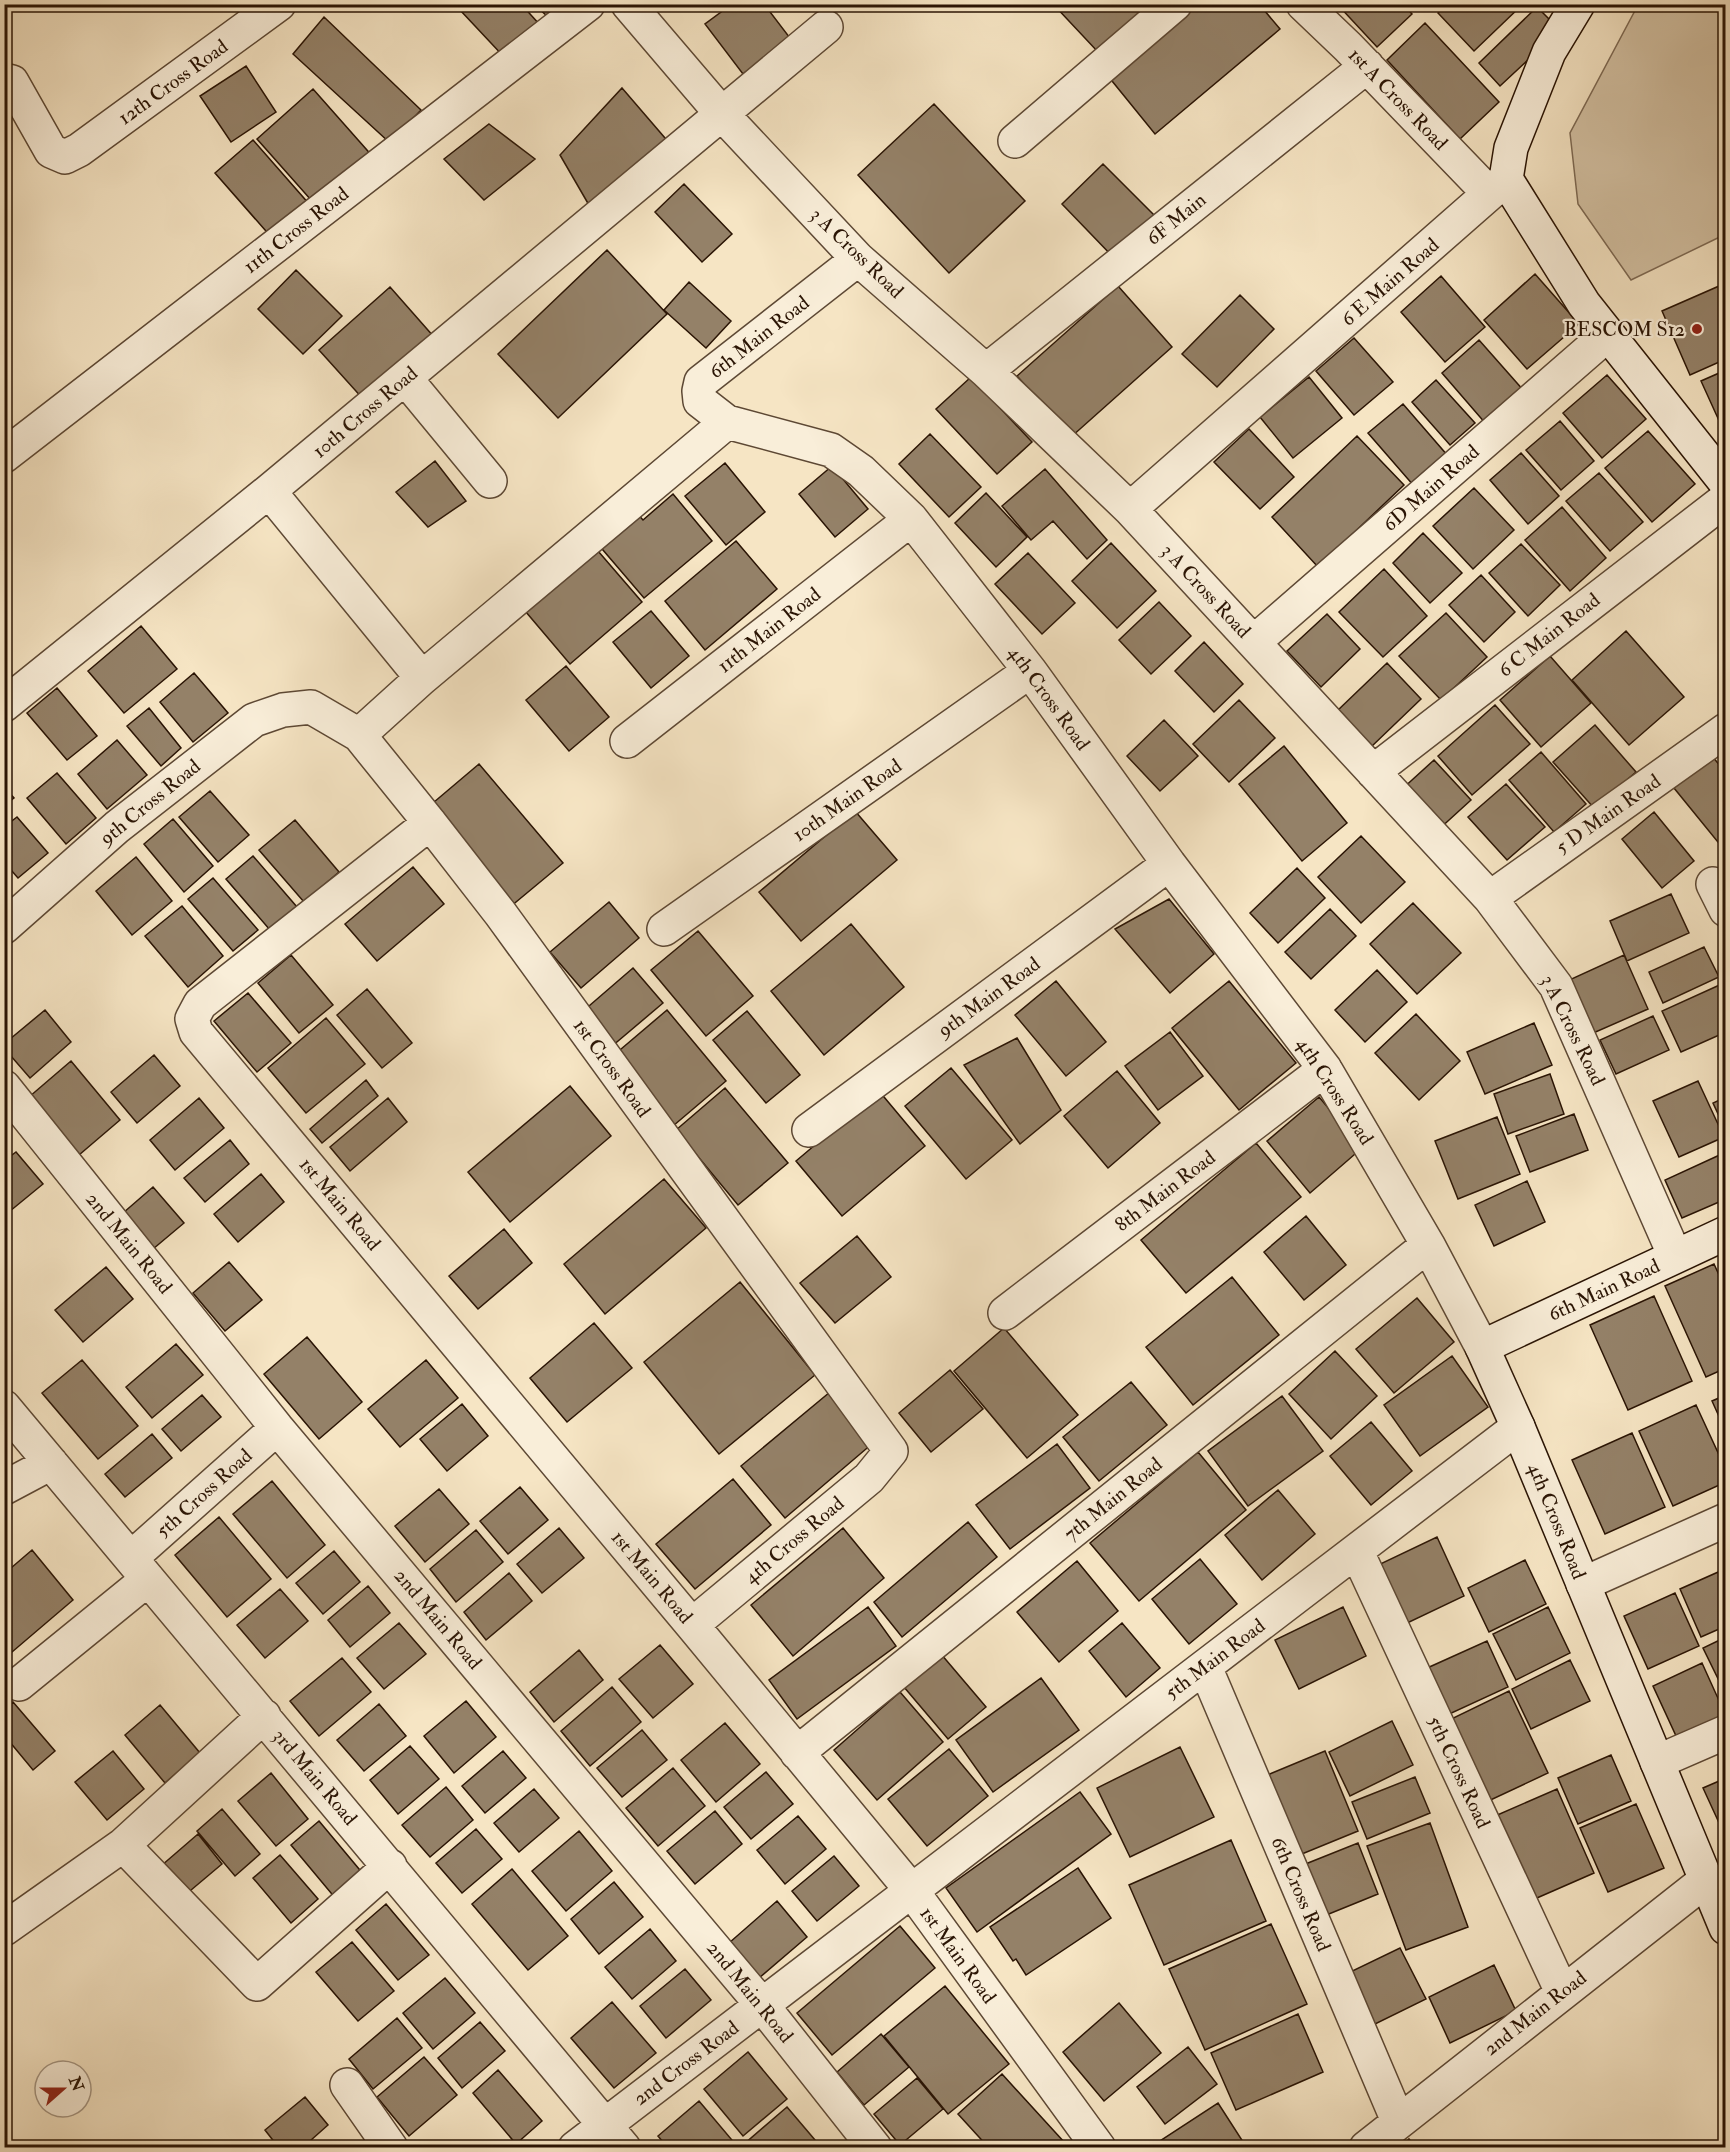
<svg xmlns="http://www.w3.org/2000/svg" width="1730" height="2152" font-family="'IM FELL Double Pica',serif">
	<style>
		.green { fill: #d3c1a3; stroke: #7e6a54; stroke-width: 1.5 }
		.building { fill: #948168; stroke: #2a1404; stroke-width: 1.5 }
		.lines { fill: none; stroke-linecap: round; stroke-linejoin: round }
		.street-casing { stroke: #5d4834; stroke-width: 36 }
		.secondary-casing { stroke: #2a1404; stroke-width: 36 }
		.street { stroke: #f9eed9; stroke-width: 33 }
		.secondary { stroke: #f9eed9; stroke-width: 33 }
		.poi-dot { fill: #8f2418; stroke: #f9eed9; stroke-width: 2 }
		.labels { text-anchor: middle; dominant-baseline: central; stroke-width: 4.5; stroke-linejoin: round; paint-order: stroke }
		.street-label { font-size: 20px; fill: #2a1404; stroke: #f9eed9 }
		.poi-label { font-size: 20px; fill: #2a1404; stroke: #f9eed9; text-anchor: end }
	</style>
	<rect width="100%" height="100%" fill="#f6e5c4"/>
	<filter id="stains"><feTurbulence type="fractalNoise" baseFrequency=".00333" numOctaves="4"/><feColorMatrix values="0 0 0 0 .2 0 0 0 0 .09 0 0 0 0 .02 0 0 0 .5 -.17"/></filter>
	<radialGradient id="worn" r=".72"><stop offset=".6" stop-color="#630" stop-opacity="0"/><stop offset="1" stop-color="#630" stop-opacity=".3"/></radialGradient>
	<!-- green -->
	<path class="green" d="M1638,5H1725L1726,234L1631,280L1578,204L1570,133Z"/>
	<!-- building -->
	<path class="building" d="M466,4H521L540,25L505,58L460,10Z
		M534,4H561L549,18Z
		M732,4H764L790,38L743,74L705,24Z
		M1053,4H1148L1098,52Z
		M1193,4H1259L1280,29L1155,134L1108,76Z
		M1337,4H1403L1412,14L1377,47Z
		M1446,4H1523L1474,51L1438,13Z
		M1537,7L1560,30L1500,86L1479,63Z
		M324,17L421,110L390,143L293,54Z
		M1425,23L1499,102L1460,139L1387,60Z
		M246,66L276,112L231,142L200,96Z
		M622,88L671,145L593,212L560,155Z
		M313,89L374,158L319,209L257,139Z
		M934,104L1025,201L949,273L858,175Z
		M489,124L535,159L484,200L444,159Z
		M253,140L310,205L272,238L215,173Z
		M1103,164L1157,218L1115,259L1062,204Z
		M684,184L732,234L702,262L655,212Z
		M607,250L667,314L558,418L498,354Z
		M296,270L342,316L303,354L258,309Z
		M1535,274L1579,324L1527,369L1484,320Z
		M1441,276L1485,327L1445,362L1401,312Z
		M689,282L731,321L706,348L664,310Z
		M1726,283V359L1690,375L1662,311Z
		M1118,286L1172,347L1071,437L1017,376Z
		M390,287L434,337L364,400L319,350Z
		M1240,295L1274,329L1217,387L1182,354Z
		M1354,338L1393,382L1354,415L1316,371Z
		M1479,340L1524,391L1486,424L1442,373Z
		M1726,370V436L1701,381Z
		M1607,375L1646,419L1602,458L1563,413Z
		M971,377L1032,442L997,474L936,409Z
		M1309,377L1342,418L1293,458L1260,417Z
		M1436,380L1475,423L1450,445L1412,402Z
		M1403,404L1448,456L1414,486L1368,433Z
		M1560,421L1594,461L1561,490L1526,450Z
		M1249,429L1294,477L1260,509L1214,462Z
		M1648,431L1695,484L1652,522L1605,468Z
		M930,434L981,487L949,517L899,464Z
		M1357,436L1404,485L1318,567L1272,517Z
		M1521,453L1559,496L1528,524L1490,480Z
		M435,461L466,501L428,527L396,492Z
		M725,463L765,512L726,545L685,496Z
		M832,466L868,509L835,537L799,494Z
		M1045,469L1107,540L1087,559L1053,521L1031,540L1002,506Z
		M1599,473L1643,522L1610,551L1566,501Z
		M1474,488L1514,530L1473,569L1433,526Z
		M986,493L1027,537L996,567L955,523Z
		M673,494L712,541L644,598L597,543L635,511L643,520Z
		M1562,507L1606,558L1570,591L1525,540Z
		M1423,533L1462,573L1430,603L1393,563Z
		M736,541L777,589L705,650L665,601Z
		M1111,543L1156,591L1117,628L1072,581Z
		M1521,544L1560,585L1528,616L1489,573Z
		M598,551L642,602L570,664L526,612Z
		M1028,553L1075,603L1042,634L995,584Z
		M1384,569L1427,616L1383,657L1339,612Z
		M1481,575L1515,612L1484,642L1449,605Z
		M1159,602L1191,636L1151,674L1119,640Z
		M651,611L689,656L651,688L613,642Z
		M1446,613L1487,657L1441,700L1399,656Z
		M1327,614L1360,649L1321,687L1287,651Z
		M141,626L177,669L124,713L88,671Z
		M1626,631L1684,697L1629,745L1572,680Z
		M1204,642L1243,684L1214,712L1175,671Z
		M1550,656L1591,703L1541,747L1500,700Z
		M1387,663L1421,699L1370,748L1336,712Z
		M566,666L609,717L569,751L526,700Z
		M194,673L228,713L193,742L160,702Z
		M57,688L97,736L67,760L27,713Z
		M1239,700L1275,738L1229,782L1193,744Z
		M1495,705L1530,744L1472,795L1438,756Z
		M149,708L181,748L161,766L127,726Z
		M1164,720L1198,756L1160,791L1127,756Z
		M1595,725L1636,772L1594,808L1553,762Z
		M117,740L147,775L107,809L78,774Z
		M1284,746L1347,823L1302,861L1239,784Z
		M1541,752L1586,804L1554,832L1509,780Z
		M1712,756L1726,773V852L1674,788Z
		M1434,760L1471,800L1437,831L1401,790Z
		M479,764L563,863L510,907L427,808Z
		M57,773L96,818L66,844L27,798Z
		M1506,784L1545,827L1507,860L1468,817Z
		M4,787L14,798L4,806Z
		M210,791L249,835L218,862L179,817Z
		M855,811L897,860L801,941L759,892Z
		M1654,812L1694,861L1662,888L1622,839Z
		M17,817L48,853L18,878L4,862V827Z
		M173,819L213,866L184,892L144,844Z
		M295,820L339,872L304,902L259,850Z
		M1361,836L1405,882L1361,923L1318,877Z
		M253,856L297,907L270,930L226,879Z
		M136,857L172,901L132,935L96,891Z
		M413,867L444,904L377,961L345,924Z
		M1297,868L1325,898L1278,943L1250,913Z
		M213,878L258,930L233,951L188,899Z
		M1671,894L1689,933L1627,961L1610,921Z
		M1169,899L1214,954L1170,993L1115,929Z
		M609,902L639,938L581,988L550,952Z
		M1413,903L1461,953L1417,994L1370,944Z
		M182,906L223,956L188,987L145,936Z
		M1330,909L1356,936L1311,979L1285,952Z
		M851,924L904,987L824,1055L771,991Z
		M698,931L753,996L706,1036L651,970Z
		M1704,947L1719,977L1663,1003L1649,972Z
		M291,955L333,1005L299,1033L258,983Z
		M1624,955L1648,1009L1591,1034L1567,981Z
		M633,968L663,1003L611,1047L582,1012Z
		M1377,970L1407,1002L1365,1042L1335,1010Z
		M1056,981L1106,1042L1066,1076L1015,1015Z
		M1229,981L1296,1063L1239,1110L1172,1028Z
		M1724,983L1726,1032L1681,1052L1662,1011Z
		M367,989L412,1043L382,1068L337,1015Z
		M248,993L291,1043L257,1072L214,1021Z
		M45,1010L71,1042L30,1078L4,1048V1044Z
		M667,1010L726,1081L673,1126L614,1055Z
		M747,1011L800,1075L766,1103L713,1040Z
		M1416,1014L1460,1061L1419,1100L1375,1053Z
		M1653,1016L1669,1050L1616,1074L1600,1040Z
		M326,1018L365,1064L306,1113L268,1068Z
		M1534,1023L1552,1065L1485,1094L1467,1052Z
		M1170,1032L1203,1076L1158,1110L1125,1066Z
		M1017,1038L1061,1110L1020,1144L964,1065Z
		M154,1055L180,1086L137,1123L111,1092Z
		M71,1061L120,1120L79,1155L29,1097Z
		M951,1068L1012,1140L966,1179L905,1106Z
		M1117,1071L1160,1123L1108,1168L1064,1116Z
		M1550,1074L1564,1114L1508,1134L1494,1094Z
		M366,1080L378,1096L322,1143L310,1129Z
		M1698,1081L1724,1137L1679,1157L1653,1101Z
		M570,1086L611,1136L510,1222L468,1172Z
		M725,1088L788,1163L738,1205L676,1130Z
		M879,1091L925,1146L842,1216L796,1161Z
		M1319,1097L1362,1148L1310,1193L1267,1141Z
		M1726,1097V1131L1713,1103Z
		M199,1098L224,1128L175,1170L150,1140Z
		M388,1098L407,1122L350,1171L330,1147Z
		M1574,1114L1588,1150L1530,1172L1516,1136Z
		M1497,1117L1520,1174L1458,1199L1435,1141Z
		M230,1140L249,1164L205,1202L184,1178Z
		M1256,1143L1301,1197L1186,1293L1141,1240Z
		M16,1152L43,1184L4,1216V1161Z
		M1724,1153L1726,1199L1682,1218L1665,1180Z
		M261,1174L284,1202L238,1242L214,1214Z
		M664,1179L706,1228L605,1314L564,1264Z
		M1527,1181L1545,1222L1494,1246L1475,1205Z
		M153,1187L184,1223L153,1249L123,1213Z
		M1306,1216L1346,1265L1304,1300L1264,1252Z
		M504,1229L532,1263L478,1309L449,1276Z
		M857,1236L891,1277L835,1323L800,1283Z
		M229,1262L262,1300L225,1331L193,1293Z
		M1714,1264L1726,1290V1368L1706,1377L1665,1286Z
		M106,1267L133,1299L83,1342L55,1310Z
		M1232,1277L1279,1335L1193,1405L1146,1347Z
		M740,1282L815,1375L719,1454L644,1362Z
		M1654,1296L1692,1381L1628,1410L1590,1325Z
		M1417,1298L1454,1342L1394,1393L1356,1349Z
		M594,1323L632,1368L567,1422L530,1378Z
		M1004,1328L1078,1415L1027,1458L954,1371Z
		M307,1337L362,1402L319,1439L264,1374Z
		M176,1344L203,1375L152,1418L126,1387Z
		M1335,1351L1377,1396L1331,1439L1289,1394Z
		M1452,1356L1488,1407L1420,1456L1384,1405Z
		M82,1360L138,1426L98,1459L42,1393Z
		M426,1360L458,1398L400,1447L368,1409Z
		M950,1370L983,1409L931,1452L899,1413Z
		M1131,1382L1167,1425L1099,1481L1063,1437Z
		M830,1392L873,1443L785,1518L741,1466Z
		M202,1395L221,1417L181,1451L162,1429Z
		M1726,1395V1432L1712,1401Z
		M1282,1396L1323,1451L1248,1506L1208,1451Z
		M462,1404L488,1436L447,1471L420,1439Z
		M1696,1405L1726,1470V1482L1673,1506L1639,1431Z
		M1371,1422L1412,1471L1371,1505L1330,1456Z
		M1632,1433L1665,1507L1605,1534L1572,1460Z
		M152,1434L172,1458L125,1497L105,1474Z
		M1057,1444L1090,1488L1010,1549L976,1505Z
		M1198,1452L1246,1510L1139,1601L1090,1543Z
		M733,1479L771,1525L695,1589L656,1544Z
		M272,1481L325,1545L287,1578L233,1514Z
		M520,1487L548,1520L508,1554L480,1521Z
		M439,1489L469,1524L425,1562L395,1526Z
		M1278,1490L1315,1534L1262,1580L1225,1535Z
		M219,1517L271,1579L227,1617L175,1555Z
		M968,1522L997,1557L902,1637L874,1602Z
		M559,1528L584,1558L542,1593L517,1564Z
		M843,1528L884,1578L793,1656L751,1605Z
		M476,1530L503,1562L456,1602L430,1569Z
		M1437,1537L1464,1596L1403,1625L1376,1566Z
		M32,1550L73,1600L5,1658L4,1574Z
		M334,1551L360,1582L323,1614L296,1583Z
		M1200,1559L1237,1604L1189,1644L1152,1599Z
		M1525,1560L1546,1604L1489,1632L1468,1588Z
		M1077,1561L1118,1611L1059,1662L1017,1612Z
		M1725,1569L1726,1626L1701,1637L1680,1589Z
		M509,1573L532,1601L486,1640L464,1612Z
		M368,1586L390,1613L350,1647L328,1620Z
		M280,1589L308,1621L265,1658L237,1625Z
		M1675,1593L1699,1646L1648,1669L1624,1616Z
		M868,1607L896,1646L797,1719L769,1680Z
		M1343,1607L1366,1656L1299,1689L1275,1640Z
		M1548,1607L1570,1653L1516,1680L1493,1634Z
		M399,1623L426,1654L384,1689L357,1658Z
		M1122,1623L1160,1668L1126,1697L1089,1651Z
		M1726,1637V1695L1703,1648Z
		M1487,1641L1508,1687L1445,1716L1425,1669Z
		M660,1645L693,1684L653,1718L619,1679Z
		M579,1650L603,1680L554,1722L530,1692Z
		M941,1654L986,1707L948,1739L904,1687Z
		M342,1658L371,1692L319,1736L290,1701Z
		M1570,1660L1590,1701L1531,1729L1512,1689Z
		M1702,1663L1726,1716L1677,1738L1653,1686Z
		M1041,1678L1079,1730L993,1792L956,1740Z
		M612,1687L641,1722L590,1766L561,1731Z
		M1509,1691L1548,1773L1482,1804L1443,1723Z
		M900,1692L943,1742L877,1800L834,1750Z
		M466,1701L496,1737L454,1773L424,1736Z
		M13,1702L55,1751L33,1770L4,1735V1710Z
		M379,1704L406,1736L364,1771L337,1740Z
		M160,1705L200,1753L165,1783L125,1735Z
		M1392,1721L1413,1765L1350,1796L1329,1752Z
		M725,1723L760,1764L716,1802L681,1760Z
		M642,1730L667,1760L622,1797L597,1768Z
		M410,1746L439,1779L398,1814L370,1780Z
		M1180,1747L1214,1817L1130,1857L1097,1788Z
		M949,1749L988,1796L927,1846L888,1799Z
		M113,1751L144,1789L107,1820L75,1782Z
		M503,1751L526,1778L485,1813L462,1786Z
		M1325,1751L1358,1831L1297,1856L1265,1776Z
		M1611,1755L1631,1801L1578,1824L1558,1778Z
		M673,1768L705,1806L658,1846L626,1808Z
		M766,1772L793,1804L751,1839L724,1807Z
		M271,1773L308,1819L276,1846L238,1801Z
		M1415,1777L1430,1813L1367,1839L1352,1802Z
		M1726,1778V1838L1703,1788Z
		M446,1787L473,1820L430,1857L402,1825Z
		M534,1789L559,1818L519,1852L494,1823Z
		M1557,1789L1594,1873L1523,1904L1486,1820Z
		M1080,1792L1111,1834L977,1932L946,1888Z
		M1636,1804L1664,1868L1608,1892L1580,1828Z
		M222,1809L260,1854L235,1876L197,1831Z
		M715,1811L742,1844L695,1884L667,1851Z
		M798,1816L826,1849L785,1884L757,1850Z
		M319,1821L364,1875L336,1899L291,1845Z
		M1430,1823L1468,1927L1406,1950L1367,1846Z
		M476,1829L502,1859L462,1893L436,1863Z
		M579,1831L612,1871L566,1911L532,1871Z
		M198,1834L222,1864L178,1901L154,1872Z
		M1231,1840L1266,1921L1164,1965L1129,1885Z
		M1358,1843L1378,1894L1319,1918L1298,1867Z
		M280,1855L318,1899L291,1923L253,1878Z
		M834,1856L859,1886L817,1921L792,1891Z
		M1078,1868L1111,1918L1026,1975L1016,1959L1013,1961L990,1927Z
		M512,1869L568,1936L528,1970L472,1904Z
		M614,1882L643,1917L599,1954L571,1919Z
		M777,1901L807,1937L759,1978L729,1943Z
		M386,1904L429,1955L398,1980L356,1930Z
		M1271,1924L1307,2004L1205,2050L1169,1969Z
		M900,1926L935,1968L832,2055L797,2013Z
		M650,1929L676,1961L632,1999L605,1967Z
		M352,1942L394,1991L358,2021L316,1972Z
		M1400,1948L1426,1999L1371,2026L1346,1974Z
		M1494,1965L1516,2011L1450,2043L1429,1997Z
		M685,1969L711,2000L666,2038L640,2006Z
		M445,1978L475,2013L433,2049L403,2013Z
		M945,1986L1009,2064L948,2114L884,2036Z
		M612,2002L656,2053L614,2088L571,2038Z
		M1119,2003L1161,2053L1104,2101L1063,2052Z
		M1298,2014L1323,2072L1236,2110L1211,2053Z
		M397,2018L422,2048L373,2089L349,2059Z
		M480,2022L505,2051L462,2088L438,2058Z
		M881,2034L909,2067L864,2105L837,2072Z
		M1188,2047L1217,2084L1165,2124L1137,2087Z
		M748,2052L787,2099L743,2136L704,2089Z
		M424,2057L457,2095L409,2136L377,2097Z
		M498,2070L542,2121L516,2144L473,2093Z
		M1002,2074L1065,2143L1060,2148H989L958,2114Z
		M917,2078L943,2109L900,2145L874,2114Z
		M305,2097L328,2125L302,2148H279L265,2130Z
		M699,2101L737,2146L734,2148H668L658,2136Z
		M1218,2103L1247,2148H1154L1152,2146Z
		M787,2107L815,2140L806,2148H745L743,2145Z
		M1409,2139L1416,2148H1400Z"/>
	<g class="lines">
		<!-- street casing -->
		<g class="street-casing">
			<path id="street" d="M628,4L721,113L858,259L986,371L1130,509L1490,898L1556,986L1675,1256
				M1303,4L1348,47L1481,185L1493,191
				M4,80L12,82L51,151L65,157L79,150L279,4
				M1015,141L1175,4
				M858,259L701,382L699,391L700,401L727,422L831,450L861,471L911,519L1030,671L1169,864L1325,1069L1428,1245L1482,1347
				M986,371L1367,66
				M405,378L490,481
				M4,456L588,4
				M269,491L422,678
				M1130,509L1506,179
				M1254,642L1608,334
				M4,705L269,491L826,27
				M359,735L422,678L727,422
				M627,741L911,519
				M1373,772L1726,499
				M430,823L200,1004L192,1019L196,1032L692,1625L912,1891L1099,2148
				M1713,884L1726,910
				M1490,898L1726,730
				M4,927L117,827L254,720L283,710L311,707L359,735L430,823L500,913L891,1451L869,1478L692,1625
				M664,929L1030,671
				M4,1087L277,1428L762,2005L875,2148
				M809,1130L1169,864
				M1005,1313L1325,1069
				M4,1407L624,2148
				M4,1488L51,1463
				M1357,1552L1562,1992
				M131,1558L277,1428
				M1583,1584L1726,1520
				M1205,1667L1398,2121
				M19,1684L148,1579
				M797,1753L1428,1245
				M1657,1762L1726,1732
				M123,1845L257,1984L390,1866
				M4,1929L123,1845L264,1716
				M347,2085L391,2148
				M575,2148L1518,1427
				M1366,2148L1706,1880"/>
		</g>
		<!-- secondary casing -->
		<g class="secondary-casing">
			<path id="secondary" d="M1578,4L1549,52L1511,148L1506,179L1584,304L1726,483
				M1726,1233L1482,1347L1518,1427L1726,1928"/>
		</g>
		<!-- street -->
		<use href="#street" class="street"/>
		<!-- secondary -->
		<use href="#secondary" class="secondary"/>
	</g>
	<!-- markers -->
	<circle class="poi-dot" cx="1697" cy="329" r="6"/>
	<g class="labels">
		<!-- street labels -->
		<g class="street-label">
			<text transform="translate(173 82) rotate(-36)">12th Cross Road</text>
			<text transform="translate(1398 99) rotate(46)">1st A Cross Road</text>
			<text transform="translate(1176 219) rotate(-39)">6F Main</text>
			<text transform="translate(296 230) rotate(-38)">11th Cross Road</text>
			<text transform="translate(857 253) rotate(44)">3 A Cross Road</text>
			<text transform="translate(1390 282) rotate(-41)">6 E Main Road</text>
			<text transform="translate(759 337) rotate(-38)">6th Main Road</text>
			<text transform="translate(365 412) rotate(-40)">10th Cross Road</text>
			<text transform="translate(1431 488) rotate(-41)">6D Main Road</text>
			<text transform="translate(1206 591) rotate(47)">3 A Cross Road</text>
			<text transform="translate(769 630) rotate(-38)">11th Main Road</text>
			<text transform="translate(1549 635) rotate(-38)">6 C Main Road</text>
			<text transform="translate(1049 698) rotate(54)">4th Cross Road</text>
			<text transform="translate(847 800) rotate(-35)">10th Main Road</text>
			<text transform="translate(150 802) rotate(-39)">9th Cross Road</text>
			<text transform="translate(1608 814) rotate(-35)">5 D Main Road</text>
			<text transform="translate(989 997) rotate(-36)">9th Main Road</text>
			<text transform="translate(1573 1030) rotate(64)">3 A Cross Road</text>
			<text transform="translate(612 1068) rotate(54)">1st Cross Road</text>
			<text transform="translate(1335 1091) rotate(57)">4th Cross Road</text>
			<text transform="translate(1165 1191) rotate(-37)">8th Main Road</text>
			<text transform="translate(340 1204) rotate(50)">1st Main Road</text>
			<text transform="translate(129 1243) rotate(51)">2nd Main Road</text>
			<text transform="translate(1604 1290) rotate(-25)">6th Main Road</text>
			<text transform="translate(204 1493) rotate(-42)">5th Cross Road</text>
			<text transform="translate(1113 1499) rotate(-39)">7th Main Road</text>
			<text transform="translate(1557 1521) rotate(68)">4th Cross Road</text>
			<text transform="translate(794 1540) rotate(-40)">4th Cross Road</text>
			<text transform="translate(652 1577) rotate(50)">1st Main Road</text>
			<text transform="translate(438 1619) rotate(50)">2nd Main Road</text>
			<text transform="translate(1215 1659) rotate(-37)">5th Main Road</text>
			<text transform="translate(1459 1772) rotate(65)">5th Cross Road</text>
			<text transform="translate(315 1777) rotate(50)">3rd Main Road</text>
			<text transform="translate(1301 1894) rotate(67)">6th Cross Road</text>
			<text transform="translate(958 1955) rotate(54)">1st Main Road</text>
			<text transform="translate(750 1992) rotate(51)">2nd Main Road</text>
			<text transform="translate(1535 2013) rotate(-38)">2nd Main Road</text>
			<text transform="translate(686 2063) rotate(-37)">2nd Cross Road</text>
		</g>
		<!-- poi labels -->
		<g class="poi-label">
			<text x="1685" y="329">BESCOM S12</text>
		</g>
	</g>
	<!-- margin -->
	<rect width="1730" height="2152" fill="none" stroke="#f6e5c4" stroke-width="24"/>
	<rect x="6" y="6" width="1718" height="2140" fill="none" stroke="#2a1404" stroke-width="3"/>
	<rect x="12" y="12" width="1706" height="2128" fill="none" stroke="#2a1404" stroke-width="1.5"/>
	<!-- north arrow -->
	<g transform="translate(63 2089) rotate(69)"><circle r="28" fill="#f9eed9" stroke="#a69784" stroke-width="1.5"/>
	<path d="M0-4.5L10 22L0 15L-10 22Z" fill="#8f2418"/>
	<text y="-9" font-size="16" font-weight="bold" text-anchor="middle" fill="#2a1404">N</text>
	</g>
	<rect width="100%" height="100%" filter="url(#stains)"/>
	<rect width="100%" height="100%" fill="url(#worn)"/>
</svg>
